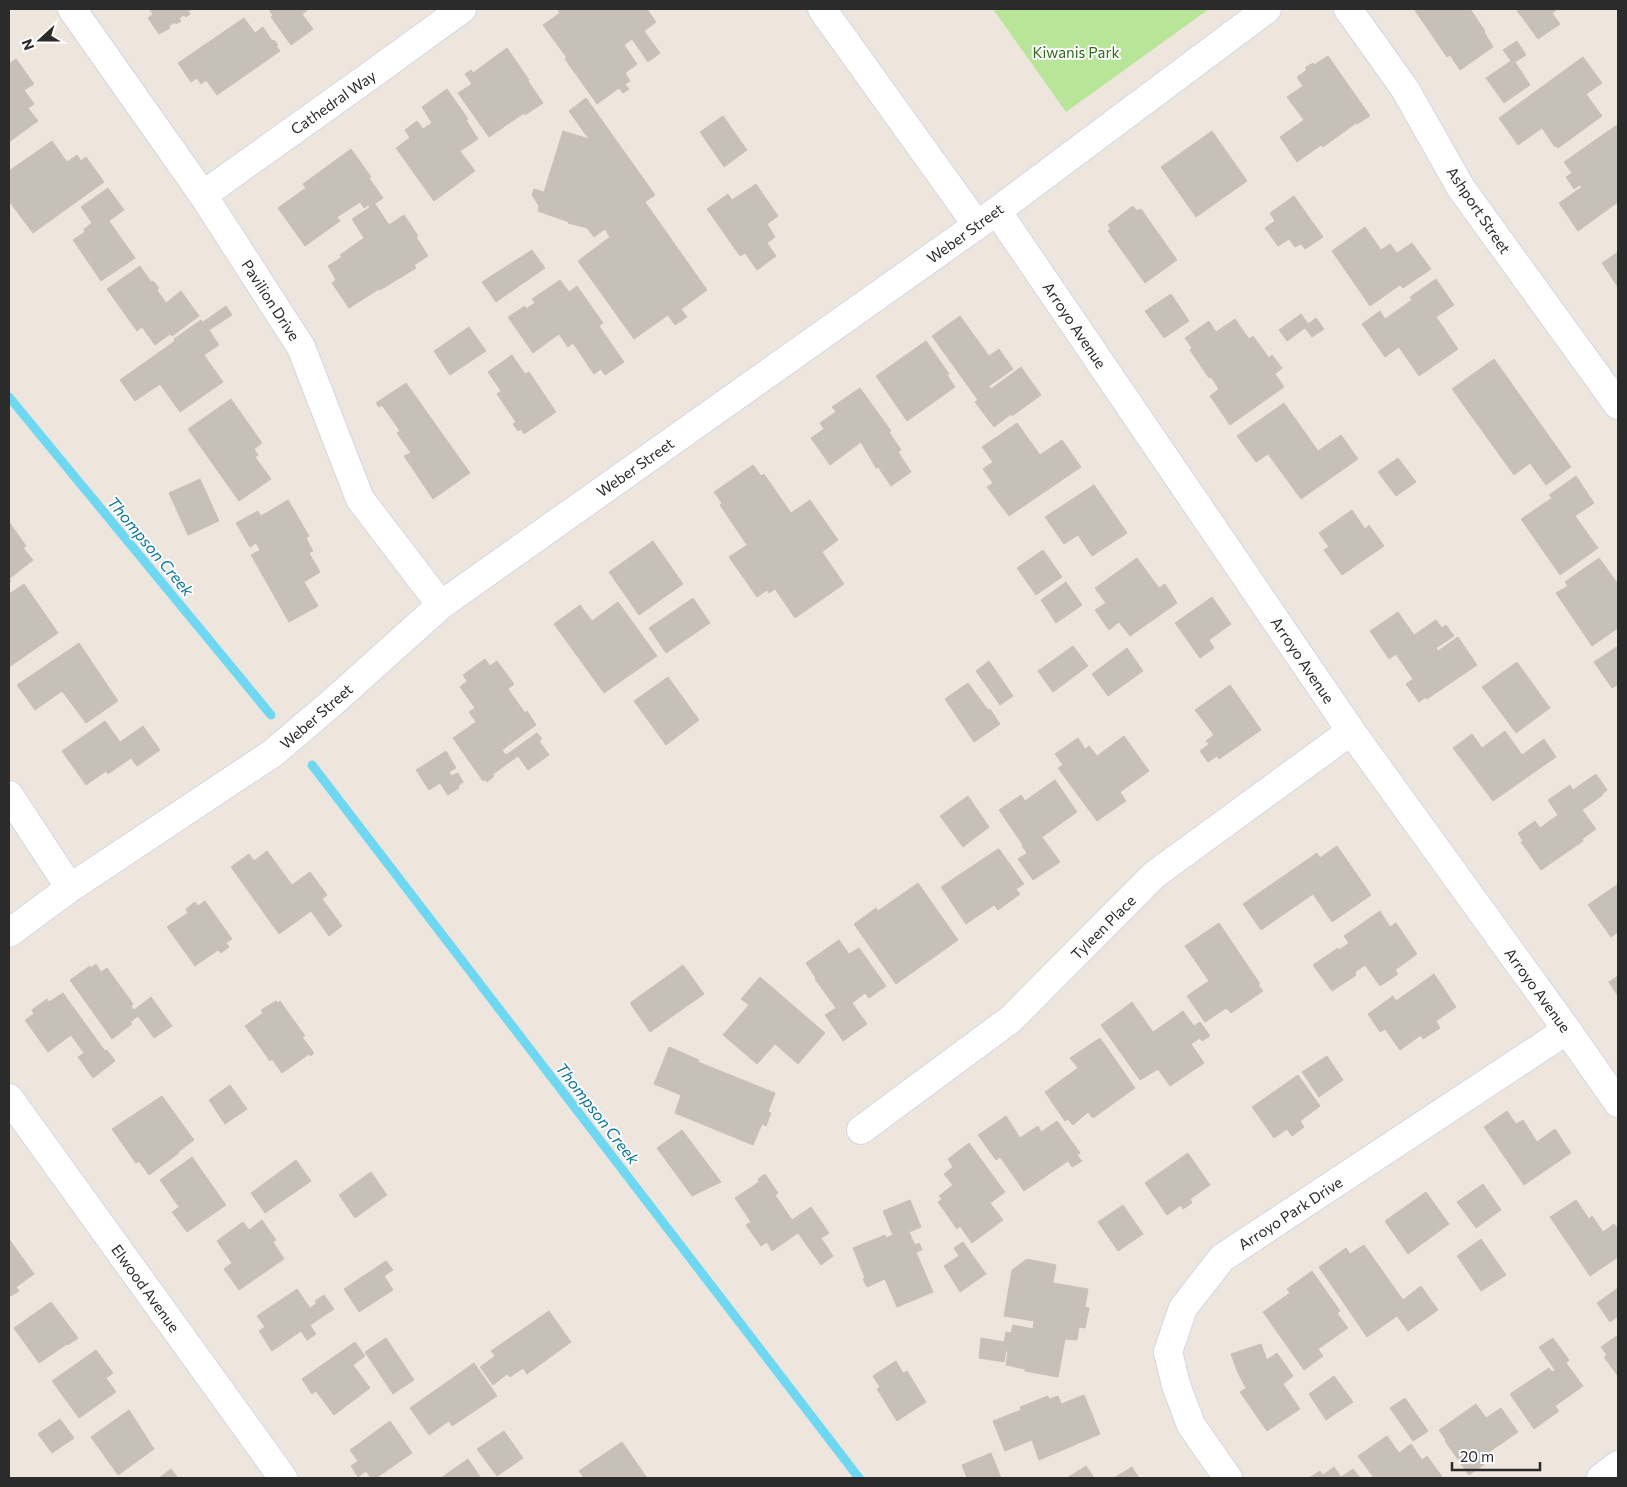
<svg xmlns="http://www.w3.org/2000/svg" width="1627" height="1487" font-family="Commissioner,sans-serif">
	<style>
		.green { fill: #b8e698 }
		.lines { fill: none; stroke-linecap: round; stroke-linejoin: round }
		.stream { stroke: #6dd8f2; stroke-width: 9 }
		.building { fill: #c6c0b9; stroke: #c9c1b7 }
		.minor-casing { stroke: #d2d7e4; stroke-width: 30 }
		.minor { stroke: #fff; stroke-width: 28 }
		.labels { text-anchor: middle; dominant-baseline: central; stroke-width: 4; stroke-linejoin: round; paint-order: stroke }
		.park-label { font-size: 15px; fill: #2f6c18; stroke: #fff }
		.street-label { font-size: 15px; fill: #2b2b2b; stroke: #fff }
		.water-label { font-size: 16px; font-style: italic; fill: #0978a2; stroke: #fff }
	</style>
	<rect width="100%" height="100%" fill="#eee5dd"/>
	<!-- green -->
	<path class="green" d="M993,9H1209L1066,112Z"/>
	<g class="lines">
		<!-- stream -->
		<path class="stream" d="M9,397L271,715
			M312,765L859,1478"/>
	</g>
	<!-- building -->
	<path class="building" d="M149,9H192L188,11L190,14L186,17L184,15L179,18L181,21L176,24L175,22L169,26L170,28L159,34L148,18L153,14Z
		M269,9H309L302,14L313,29L291,45L271,17L273,16Z
		M562,9H647L656,22L644,31L660,53L648,62L632,39L624,45L637,64L625,73L630,81L625,84L629,89L623,93L619,88L597,104L565,59L567,58L543,25L560,13L558,11Z
		M1414,9H1470L1485,31L1484,32L1493,47L1460,70L1450,55L1447,57Z
		M1516,9H1558L1552,13L1560,24L1538,39Z
		M244,18L255,33L263,27L272,41L274,40L278,45L276,46L280,51L217,95L206,80L201,84L197,78L191,82L178,63Z
		M1517,41L1526,55L1515,62L1530,85L1504,103L1486,78L1511,61L1503,50Z
		M507,48L529,80L528,81L543,103L525,115L524,113L489,137L458,93L472,84L465,74L471,70L473,73Z
		M1328,56L1370,116L1357,124L1356,123L1323,147L1321,145L1297,162L1280,137L1304,120L1287,97L1303,86L1297,77L1307,70L1305,68L1313,63L1314,65Z
		M1583,57L1602,83L1586,94L1602,116L1558,148L1556,146L1555,147L1542,128L1518,145L1499,118Z
		M16,59L34,84L24,90L34,104L28,108L38,121L9,142V64Z
		M447,89L468,119L466,120L478,139L460,151L475,171L434,201L396,148L410,138L405,130L417,121L423,129L432,123L422,107Z
		M586,98L655,195L645,202L707,290L681,309L687,317L675,325L668,315L634,339L578,261L610,237L605,229L594,237L587,228L568,223L569,222L538,211L539,206L532,195L534,189L544,192L563,131L589,139L569,111Z
		M723,116L747,150L724,167L700,132Z
		M1617,125L1618,127V202L1578,231L1559,203L1582,187L1580,185L1574,189L1566,177L1572,173L1564,162Z
		M1212,131L1247,181L1196,217L1161,167Z
		M52,141L67,162L77,155L81,161L86,157L104,182L33,233L9,201V171Z
		M351,149L371,177L369,178L383,198L370,207L368,205L364,208L360,202L337,217L340,221L305,246L278,208L306,188L303,184Z
		M756,184L778,216L767,224L775,237L767,243L776,256L757,270L745,253L740,256L707,209L728,194L732,200Z
		M108,188L124,210L109,221L135,258L101,281L73,240L85,232L84,229L92,223L81,207Z
		M1294,196L1323,237L1305,249L1301,244L1295,247L1289,239L1278,246L1265,228L1275,221L1270,213Z
		M375,204L389,225L404,215L418,236L416,237L428,256L414,265L416,268L380,290L379,289L349,308L332,283L336,280L328,266L342,257L340,255L364,238L352,219Z
		M1133,206L1137,211L1141,209L1177,260L1145,283L1108,231L1111,229L1108,225Z
		M1365,227L1381,250L1390,244L1397,253L1412,243L1431,269L1403,288L1400,285L1370,306L1332,251Z
		M532,250L545,268L496,302L482,282Z
		M1618,252V287L1602,263Z
		M140,266L151,282L153,281L159,288L157,290L166,303L181,291L199,316L172,336L170,334L155,345L142,327L137,331L107,289Z
		M1436,279L1454,305L1436,317L1458,349L1419,376L1399,347L1385,357L1362,324L1380,311L1385,319L1412,300L1410,297Z
		M560,280L569,292L577,286L603,323L599,326L624,362L605,375L601,369L594,374L573,343L568,347L559,334L533,353L508,317L525,306L526,309L535,303L532,299Z
		M1171,294L1189,321L1164,338L1145,311Z
		M226,306L232,315L209,330L219,345L204,355L223,382L180,412L160,384L135,401L120,380L175,341L174,339L201,320L203,322Z
		M1301,314L1308,324L1316,318L1324,329L1312,337L1305,328L1287,341L1279,330Z
		M960,316L989,356L999,349L1013,369L989,386L991,389L1021,367L1041,395L1012,416L1011,414L994,427L975,402L978,400L932,336Z
		M1235,319L1249,339L1253,336L1269,358L1272,355L1282,368L1275,374L1284,387L1230,425L1210,396L1219,389L1211,377L1209,378L1190,350L1192,348L1185,338L1209,321L1216,332Z
		M469,327L486,351L450,375L434,351Z
		M926,341L949,374L947,375L955,387L907,421L876,376Z
		M512,355L525,374L529,372L556,412L524,434L521,429L518,431L513,424L516,422L497,394L501,391L488,372Z
		M1494,359L1571,467L1546,485L1530,463L1514,475L1452,389Z
		M406,383L470,473L433,499L404,456L411,453L397,433L400,431L382,405L379,407L376,403Z
		M860,388L891,431L889,432L901,450L898,452L911,472L891,486L878,467L876,468L861,442L830,465L811,438L824,429L820,423L836,412L832,407Z
		M231,399L262,443L254,449L258,455L255,457L271,479L239,501L188,429Z
		M1284,403L1318,451L1341,435L1358,459L1301,499L1268,454L1256,462L1237,436Z
		M1017,423L1040,455L1062,440L1081,467L1009,516L987,487L993,483L983,469L993,462L982,447Z
		M1398,458L1416,482L1396,496L1378,472Z
		M753,465L761,476L764,474L791,513L810,500L838,540L822,552L844,584L795,618L775,589L769,593L767,590L757,597L729,557L747,545L720,505L722,503L714,492Z
		M1576,476L1594,503L1575,516L1598,548L1560,575L1521,519L1552,498L1549,495Z
		M200,479L219,521L188,535L169,493Z
		M1094,485L1127,533L1092,556L1078,535L1064,544L1045,517Z
		M288,500L309,536L306,538L313,551L309,553L320,572L304,582L318,606L289,622L251,555L260,550L256,543L250,547L236,523L258,511L261,516Z
		M1352,510L1365,529L1369,525L1384,546L1342,575L1324,550L1329,547L1319,533Z
		M9,522L26,546L23,548L33,560L9,579L11,581L9,583Z
		M653,541L683,584L639,615L609,572Z
		M1043,550L1062,577L1036,595L1017,568Z
		M1137,558L1159,588L1165,584L1177,603L1130,636L1119,622L1109,630L1095,610L1106,603L1095,588Z
		M1599,558L1618,584V628L1592,646L1556,593L1568,586L1565,582Z
		M1066,582L1082,605L1056,623L1041,600Z
		M24,584L58,633L9,667V594Z
		M1212,597L1231,624L1209,640L1214,648L1200,658L1175,623Z
		M693,598L710,623L666,653L649,628Z
		M618,602L657,656L604,693L554,624L580,605L592,621Z
		M1398,612L1414,635L1436,620L1442,628L1446,625L1454,636L1436,648L1438,651L1458,637L1477,665L1427,699L1426,697L1419,702L1406,684L1413,679L1396,654L1389,659L1370,631Z
		M79,643L118,701L86,723L62,691L35,710L17,685Z
		M1073,646L1088,666L1053,692L1038,671Z
		M1618,646V686L1617,685L1612,688L1594,662Z
		M1127,648L1143,671L1108,696L1092,674Z
		M485,659L490,666L497,661L514,684L508,689L525,713L527,711L536,725L502,750L506,755L537,733L542,739L539,741L549,755L528,770L518,756L493,774L494,776L487,782L485,779L483,781L453,738L476,722L469,712L475,708L460,687L467,681L463,675Z
		M989,661L1013,696L1000,705L976,671Z
		M1517,662L1550,708L1516,733L1482,687Z
		M668,677L699,720L666,745L634,701Z
		M968,683L988,710L990,709L1000,724L974,742L945,699Z
		M1230,685L1261,730L1219,759L1217,756L1208,762L1200,751L1209,744L1206,741L1214,735L1195,710Z
		M105,721L120,742L143,726L160,750L137,766L131,758L108,774L106,771L86,785L62,751Z
		M1505,731L1522,755L1544,739L1556,757L1493,801L1453,748L1472,734L1482,748Z
		M1124,736L1149,771L1120,792L1126,801L1097,821L1058,768L1063,765L1055,754L1078,738L1085,749L1089,746L1097,756Z
		M446,751L456,768L449,772L451,776L458,773L463,782L458,786L459,788L448,795L440,783L429,790L416,770Z
		M1596,774L1607,790L1602,794L1603,795L1582,810L1596,829L1582,839L1583,841L1541,870L1521,842L1523,841L1518,833L1535,821L1540,828L1558,815L1548,800L1570,785L1573,790Z
		M1055,780L1077,812L1042,837L1060,862L1033,880L1018,859L1027,853L1022,846L1023,845L999,810L1021,795L1025,801Z
		M968,796L989,827L963,847L940,816Z
		M1337,846L1371,895L1332,922L1313,894L1261,930L1243,904L1317,853L1320,858Z
		M998,849H999L1024,884L1016,889L1020,894L998,910L994,905L966,924L941,887Z
		M267,851L292,885L310,872L327,895L322,899L342,926L329,936L311,911L279,934L231,867L249,854L254,861Z
		M918,883L958,940L896,984L854,924L876,908L878,911Z
		M1618,884V932L1611,937L1588,905Z
		M205,901L232,939L226,943L229,947L221,953L218,950L195,966L167,927L188,913L186,909L195,902L198,906Z
		M1380,911L1390,927L1396,923L1417,954L1395,970L1398,974L1380,986L1365,965L1355,972L1356,975L1332,991L1313,965L1338,948L1339,950L1349,943L1344,936Z
		M1219,923L1260,984L1258,985L1263,991L1231,1013L1226,1008L1205,1022L1187,996L1209,981L1185,946Z
		M839,940L849,954L859,948L886,986L869,998L865,993L852,1003L867,1024L843,1041L825,1015L836,1008L815,979L816,978L806,963Z
		M96,964L101,972L107,968L133,1004L131,1006L134,1010L151,997L172,1026L154,1038L138,1016L130,1022L132,1024L112,1039L70,980L90,966L91,968Z
		M683,965L704,994L650,1032L630,1003Z
		M1434,974L1456,1007L1436,1021L1440,1028L1423,1039L1421,1035L1400,1050L1385,1029L1380,1032L1368,1014L1393,996L1396,1001Z
		M1618,976V996L1609,982Z
		M760,977L825,1033L798,1064L775,1044L757,1064L723,1035L749,1005L741,999Z
		M63,993L105,1051L107,1050L115,1061L93,1078L78,1057L84,1053L71,1035L48,1052L25,1020L34,1014L32,1010L47,999L49,1002Z
		M276,1001L278,1003L280,1001L305,1036L302,1037L314,1053L311,1056L309,1054L282,1073L272,1059L270,1061L245,1026L263,1013L261,1010Z
		M1132,1002L1153,1032L1183,1011L1194,1026L1200,1022L1210,1036L1202,1041L1200,1038L1191,1044L1204,1063L1170,1086L1158,1069L1140,1080L1101,1025Z
		M1100,1038L1135,1088L1093,1118L1088,1112L1073,1125L1068,1119L1065,1121L1045,1092L1078,1068L1070,1058Z
		M669,1047L699,1060L698,1062L775,1093L768,1112L771,1113L766,1126L762,1124L753,1145L675,1113L681,1095L654,1084Z
		M1327,1056L1343,1080L1319,1097L1302,1072Z
		M1298,1075L1320,1106L1300,1121L1304,1127L1292,1136L1287,1129L1274,1138L1252,1107Z
		M230,1085L247,1109L225,1124L209,1100Z
		M162,1096L194,1140L178,1152L179,1153L149,1175L139,1161L136,1163L112,1129Z
		M1507,1111L1516,1124L1523,1120L1537,1142L1555,1129L1571,1153L1524,1185L1484,1127Z
		M1006,1116L1020,1138L1038,1126L1041,1132L1057,1121L1080,1153L1077,1155L1082,1161L1072,1167L1068,1161L1024,1191L1000,1157L996,1160L978,1135Z
		M682,1130L721,1182L692,1196L657,1148Z
		M969,1143L1005,1192L990,1203L1003,1220L972,1243L960,1226L957,1229L938,1202L942,1199L939,1196L953,1185L944,1174L953,1167L948,1159Z
		M1188,1153L1210,1185L1190,1199L1192,1203L1183,1209L1181,1205L1167,1215L1145,1183Z
		M192,1157L226,1205L187,1232L172,1212L179,1207L160,1180Z
		M296,1160L311,1181L265,1213L251,1193Z
		M371,1172L387,1195L355,1218L339,1195Z
		M765,1174L778,1193L775,1195L792,1220L811,1207L829,1233L821,1238L833,1256L821,1265L798,1233L772,1251L767,1242L761,1246L746,1225L751,1222L735,1198L759,1182L758,1179Z
		M1483,1184L1501,1210L1476,1228L1457,1202Z
		M1426,1192L1449,1224L1408,1254L1385,1221Z
		M910,1200L921,1227L909,1232L915,1245L919,1243L922,1250L916,1252L933,1292L897,1307L885,1279L867,1287L863,1279L865,1278L853,1248L885,1235L886,1238L893,1235L883,1211Z
		M1576,1200L1589,1219L1592,1216L1603,1232L1614,1224L1618,1230V1257L1590,1276L1550,1217Z
		M1123,1205L1143,1234L1118,1251L1098,1222Z
		M262,1220L276,1240L273,1242L284,1259L239,1290L224,1269L232,1263L217,1241L243,1222L249,1230Z
		M9,1239L34,1274L16,1287L19,1291L11,1296L9,1293Z
		M1481,1239L1506,1275L1481,1291L1457,1256Z
		M963,1242L986,1274L960,1292L944,1266L959,1256L954,1248Z
		M1364,1245L1403,1300L1421,1286L1438,1310L1408,1331L1397,1316L1367,1337L1319,1267L1346,1248L1350,1254Z
		M1027,1259L1056,1265L1053,1283L1088,1289L1085,1307L1089,1308L1085,1328L1079,1327L1077,1340L1065,1339L1058,1377L1025,1371V1369L1006,1365L1008,1351H1006L1004,1362L979,1358L981,1338L1004,1342L1006,1332L1011,1333L1013,1325L1033,1329L1034,1321L1004,1316L1012,1270Z
		M386,1261L393,1270L384,1276L393,1290L359,1312L344,1289Z
		M1312,1271L1340,1311L1337,1313L1348,1328L1318,1349L1323,1356L1304,1370L1263,1312L1290,1293L1287,1289Z
		M1618,1288V1316L1610,1322L1597,1303Z
		M297,1289L310,1308L317,1303L315,1301L324,1295L334,1309L310,1325L316,1334L307,1340L301,1331L272,1351L259,1331L265,1327L257,1316Z
		M51,1302L78,1338L68,1345L67,1344L39,1363L14,1328Z
		M549,1311L571,1342L527,1374L523,1368L510,1377L507,1374L493,1385L480,1367L495,1356L491,1351Z
		M1618,1335V1376L1604,1357L1607,1355L1601,1347Z
		M386,1338L414,1380L393,1394L365,1352Z
		M1553,1338L1569,1360L1566,1363L1583,1386L1555,1406L1559,1411L1534,1429L1510,1394L1549,1368L1552,1372L1555,1370L1539,1347Z
		M355,1342L365,1356L353,1365L370,1388L334,1415L316,1391L312,1394L302,1379Z
		M1261,1344L1267,1360L1277,1353L1293,1376L1283,1384L1300,1409L1267,1431L1240,1392L1246,1388L1238,1373L1231,1354Z
		M96,1350L113,1373L106,1378L116,1392L79,1418L52,1381Z
		M896,1361L903,1373L907,1371L926,1402L897,1421L877,1389L880,1387L873,1376Z
		M474,1363L497,1396L452,1426L449,1421L429,1435L410,1408Z
		M1334,1376L1353,1402L1326,1420L1309,1394Z
		M1084,1395L1100,1434L1039,1460L1032,1440L1005,1451L993,1421L1021,1410L1020,1407L1048,1396L1049,1399L1058,1396L1061,1404Z
		M1405,1398L1428,1431L1413,1441L1390,1408Z
		M1476,1404L1486,1418L1501,1408L1518,1432L1489,1452L1493,1458L1469,1475L1445,1441L1446,1440L1439,1430Z
		M129,1410L154,1449L118,1475L91,1437Z
		M60,1419L74,1438L52,1453L38,1434Z
		M390,1421L412,1453L376,1478H371L366,1471L358,1477L351,1466L358,1461L350,1450Z
		M504,1431L523,1458L497,1476L477,1449Z
		M1387,1436L1399,1453L1411,1444L1422,1460L1427,1456L1443,1478H1374L1358,1456Z
		M622,1442L647,1478H584L579,1471Z
		M991,1453L1001,1478H967L962,1465Z
		M468,1459L481,1478H441Z
		M1086,1466L1094,1478H1067Z
		M1132,1467L1139,1478H1114Z
		M1334,1467L1341,1477L1353,1469L1360,1478H1309L1320,1471L1323,1475Z
		M171,1469L178,1478H159Z"/>
	<g class="lines">
		<!-- minor casing -->
		<g class="minor-casing">
			<path id="minor" d="M72,9L203,195L301,347L360,499L441,605
				M822,9L977,225
				M1348,9L1405,89L1461,188L1618,405
				M203,195L364,80L462,9
				M997,211L1351,731L1567,1030L1618,1103
				M9,795L70,888
				M9,933L70,888L273,753L334,701L441,605L997,211L1267,9
				M9,1098L283,1478
				M861,1130L1011,1019L1154,875L1351,731
				M1228,1478L1191,1425L1176,1385L1168,1352L1183,1308L1222,1258L1567,1030
				M1601,1478L1618,1465"/>
		</g>
		<!-- minor -->
		<use href="#minor" class="minor"/>
	</g>
	<g class="labels">
		<!-- park labels -->
		<g class="park-label">
			<text x="1076" y="52">Kiwanis Park</text>
		</g>
		<!-- street labels -->
		<g class="street-label">
			<text transform="translate(333 102) rotate(-35)">Cathedral Way</text>
			<text transform="translate(1479 210) rotate(56)">Ashport Street</text>
			<text transform="translate(965 233) rotate(-36)">Weber Street</text>
			<text transform="translate(271 300) rotate(57)">Pavilion Drive</text>
			<text transform="translate(1075 325) rotate(56)">Arroyo Avenue</text>
			<text transform="translate(635 467) rotate(-35)">Weber Street</text>
			<text transform="translate(1303 660) rotate(56)">Arroyo Avenue</text>
			<text transform="translate(316 716) rotate(-41)">Weber Street</text>
			<text transform="translate(1103 927) rotate(-45)">Tyleen Place</text>
			<text transform="translate(1538 990) rotate(54)">Arroyo Avenue</text>
			<text transform="translate(1290 1213) rotate(-33)">Arroyo Park Drive</text>
			<text transform="translate(146 1288) rotate(54)">Elwood Avenue</text>
		</g>
		<!-- water labels -->
		<g class="water-label">
			<text transform="translate(151 546) rotate(50)">Thompson Creek</text>
			<text transform="translate(598 1113) rotate(52)">Thompson Creek</text>
		</g>
	</g>
	<!-- border -->
	<rect width="1627" height="1487" fill="none" stroke="#2b2b2b" stroke-width="20"/>
	<!-- north arrow -->
	<g transform="translate(40 40) rotate(249)" stroke="#ffffff" stroke-width="4" paint-order="stroke">
	<path d="M0-4L9 19L0 12L-9 19Z" fill="#2b2b2b"/>
	<text y="-8" font-size="14" font-weight="bold" text-anchor="middle" fill="#2b2b2b">N</text>
	</g>
	<!-- scale -->
	<path d="M1452 1462v8h88v-8" fill="none" stroke="#2b2b2b" stroke-width="2.5"/>
	<text x="1460" y="1462" font-size="15" fill="#2b2b2b" stroke="#ffffff" stroke-width="4" paint-order="stroke">20 m</text>
</svg>
